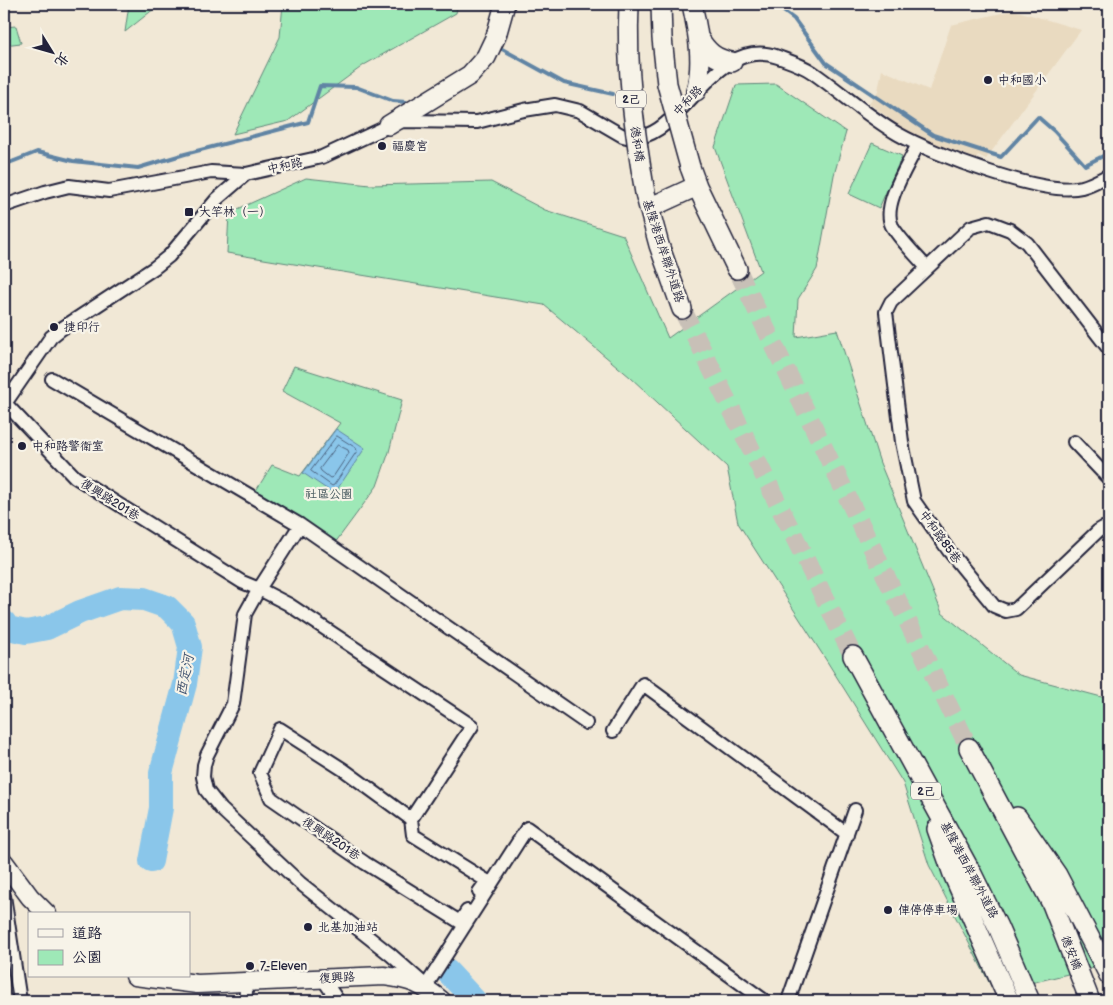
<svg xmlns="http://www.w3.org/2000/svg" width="1113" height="1005" font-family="'Balsamiq Sans','LXGW WenKai TC',sans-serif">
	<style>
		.built { fill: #e9dac0 }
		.green { fill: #9ee8b7; stroke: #608579 }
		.water { fill: #8ac6ea; stroke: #6084a4 }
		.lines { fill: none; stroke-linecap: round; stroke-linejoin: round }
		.shore { stroke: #4c6481; stroke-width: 1 }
		.stream { stroke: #6084a4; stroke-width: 4 }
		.river { stroke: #8ac6ea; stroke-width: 24 }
		.primary-tunnel { stroke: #c8c0b7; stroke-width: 19; stroke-dasharray: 19 9; stroke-linecap: butt }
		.street-casing { stroke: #22223b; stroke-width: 16 }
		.secondary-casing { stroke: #22223b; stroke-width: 21 }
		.primary-casing { stroke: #22223b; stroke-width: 22 }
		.street { stroke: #f7f3e8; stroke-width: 12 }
		.secondary { stroke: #f7f3e8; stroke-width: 18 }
		.primary { stroke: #f7f3e8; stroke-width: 19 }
		.primary-bridge-casing { stroke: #22223b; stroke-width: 22; stroke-linecap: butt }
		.primary-bridge { stroke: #f7f3e8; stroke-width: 19 }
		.poi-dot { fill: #22223b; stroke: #f7f3e8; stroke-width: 2 }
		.labels { text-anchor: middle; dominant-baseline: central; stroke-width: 4.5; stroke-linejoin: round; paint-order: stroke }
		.shield { fill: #f7f3e8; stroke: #62616f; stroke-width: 1 }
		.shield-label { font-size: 11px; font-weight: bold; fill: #22223b }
		.poi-label { font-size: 12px; fill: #22223b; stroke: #f7f3e8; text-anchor: start }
		.street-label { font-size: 12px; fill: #22223b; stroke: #f7f3e8 }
		.park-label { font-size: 12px; fill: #41545a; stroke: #f7f3e8 }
		.water-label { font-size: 14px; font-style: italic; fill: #415370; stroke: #f7f3e8 }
	</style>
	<rect width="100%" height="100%" fill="#f1e8d6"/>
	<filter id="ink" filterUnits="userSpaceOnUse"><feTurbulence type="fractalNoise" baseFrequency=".02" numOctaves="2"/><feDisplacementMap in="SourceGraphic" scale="10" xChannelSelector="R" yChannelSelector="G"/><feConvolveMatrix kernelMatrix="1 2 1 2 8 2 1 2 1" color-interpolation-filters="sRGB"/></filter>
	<g filter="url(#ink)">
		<!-- built -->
		<path class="built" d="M1014,10L1081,30L986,159L978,155L976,159L921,138L902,128L869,103L878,91L882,70L929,90L951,25Z"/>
		<!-- green -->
		<path class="green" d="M129,4H160L125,32Z
			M283,4H458L456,13L364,65L288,121L233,134L280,37Z
			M931,4H977L951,9Z
			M16,26L21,43L4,45V27Z
			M776,84L846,132L834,175L817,269L798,299L796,337L837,330L880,463L942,613L1019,675L1109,699V964L994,992L929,865L903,783L828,663L738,523L727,467L630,377L544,305L227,253L229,213L306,178L370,185L491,182L545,210L623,235L668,338L761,271L715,147L736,85Z
			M872,143L902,156L879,208L849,194Z
			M294,366L402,400L389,452L377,486L332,547L252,497L272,465L300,476L340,423L282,391Z"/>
		<!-- water -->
		<path class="water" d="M336,429L365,448L334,494L303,473Z"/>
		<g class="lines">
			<!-- shore -->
			<path class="shore" d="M337,436L356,448L357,451L334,485L332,486L311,471Z
				M338,445L348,450L349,453L333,477L330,478L321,471L320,469Z"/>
			<!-- stream -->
			<path class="stream" d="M774,4L794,19L826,63L933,135L1001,157L1038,117L1054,131L1085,165L1109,153
				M502,49L564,83L613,94
				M4,165L37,152L73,161L138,168L185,154L308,122L320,86L356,87L393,101L406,102"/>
			<!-- river -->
			<path class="river" d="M4,622L8,628L26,632L47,628L80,612L120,598L144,599L167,607L183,623L190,647L185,684L161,773V808L151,861
				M447,971L475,1001"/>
			<!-- primary-tunnel -->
			<path class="primary-tunnel" d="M737,269L969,748
				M682,309L853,656"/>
			<!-- street casing -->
			<g class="street-casing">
				<path id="street" d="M918,144C909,164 881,205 892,226C901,241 916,255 927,268
					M4,206L45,192L69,186L109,191L211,172L246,174
					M1109,349L1027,243L1010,230L989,222L971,227L891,302L886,312L902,442L914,501L949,551L994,606L1006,611L1016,609L1098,531L1103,528L1109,531
					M52,379L300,525L586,723
					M5,403L75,477L242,582L259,589L245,614L233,704L207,755L204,765L203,777L206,790L221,809L300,883L391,955L426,986L527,828L765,1001
					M4,405L51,337L61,329L154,268L169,256L217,199L246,174L322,157L395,123L403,121L477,122L524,110L555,105L580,111L623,136C678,153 710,32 778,57C789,61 802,65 812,72C841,92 867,116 898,134C933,154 1044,197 1082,187C1091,185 1101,179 1109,175
					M1074,442L1109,479
					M300,525L259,589L288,604L472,726L411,819L344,770L280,729L260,773L271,798L365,863L460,922L467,911
					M613,731L643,684L847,834
					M411,819L413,835L487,881L479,892
					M4,896L20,1001
					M323,979L338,1001
					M245,1001L247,982
					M788,1001L855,810"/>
			</g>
			<!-- secondary casing -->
			<g class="secondary-casing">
				<path id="secondary" d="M4,862L30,897L47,914
					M135,976L197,984L384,976C411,979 422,984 442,1001"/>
			</g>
			<!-- primary casing -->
			<g class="primary-casing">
				<path id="primary" d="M692,4C698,32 704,63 696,91
					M698,37C707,52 715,59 732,62
					M389,125L470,75L486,57L496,36L505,4
					M690,167L697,186L737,269
					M645,193L659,245L682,309
					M649,208L697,186
					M853,656L972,874L998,927L1030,1001
					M969,748L1052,904L1090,1001
					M1017,817L1057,875L1109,975
					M937,829L953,874L1009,1001"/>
			</g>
			<!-- street -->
			<use href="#street" class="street"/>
			<!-- secondary -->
			<use href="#secondary" class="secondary"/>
			<!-- primary -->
			<use href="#primary" class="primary"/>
			<!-- primary-bridge casing -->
			<g class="primary-bridge-casing">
				<path id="primary-bridge" d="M629,4C626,70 634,128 645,193
					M661,4L662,38L667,84L690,167"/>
			</g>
			<!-- primary-bridge -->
			<use href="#primary-bridge" class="primary-bridge"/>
		</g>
	</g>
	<!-- markers -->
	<g class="poi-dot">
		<circle cx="988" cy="80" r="5"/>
		<circle cx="382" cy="146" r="5"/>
		<rect x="184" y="207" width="10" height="10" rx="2.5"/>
		<circle cx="54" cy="327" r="5"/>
		<circle cx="22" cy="446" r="5"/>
		<circle cx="888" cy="910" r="5"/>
		<circle cx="308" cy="927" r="5"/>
		<circle cx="250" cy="966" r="5"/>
	</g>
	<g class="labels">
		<!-- shield labels -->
		<g class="shield">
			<rect x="616" y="90.5" width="30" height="17" rx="4"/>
			<rect x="911" y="782.5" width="30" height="17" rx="4"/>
		</g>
		<g class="shield-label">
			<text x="631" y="99">2己</text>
			<text x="926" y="791">2己</text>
		</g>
		<!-- poi labels -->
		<g class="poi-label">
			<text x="998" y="80">中和國小</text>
			<text x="392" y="146">福慶宮</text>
			<text x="199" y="212">大竿林（一）</text>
			<text x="64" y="327">捷印行</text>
			<text x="32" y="446">中和路警衛室</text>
			<text x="898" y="910">俥停停車場</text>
			<text x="318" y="927">北基加油站</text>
			<text x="260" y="966">7-Eleven</text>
		</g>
		<!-- street labels -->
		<g class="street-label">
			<text transform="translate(688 101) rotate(-46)">中和路</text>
			<text transform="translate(637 144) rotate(81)">德和橋</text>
			<text transform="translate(285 166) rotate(-12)">中和路</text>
			<text transform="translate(663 251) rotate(72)">基隆港西岸聯外道路</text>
			<text transform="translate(110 500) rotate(32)">復興路201巷</text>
			<text transform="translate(940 537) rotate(54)">中和路85巷</text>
			<text transform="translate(331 839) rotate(34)">復興路201巷</text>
			<text transform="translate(969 870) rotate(62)">基隆港西岸聯外道路</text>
			<text transform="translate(1071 953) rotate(68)">德安橋</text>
			<text transform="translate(337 978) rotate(-3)">復興路</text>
		</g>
		<!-- park labels -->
		<g class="park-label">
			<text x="329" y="494">社區公園</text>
		</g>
		<!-- water labels -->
		<g class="water-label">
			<text transform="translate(185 675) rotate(-79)">西定河</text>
		</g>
	</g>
	<!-- margin -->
	<rect width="1113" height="1005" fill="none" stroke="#f7f3e8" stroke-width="20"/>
	<rect x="10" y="10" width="1093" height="985" fill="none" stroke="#22223b" stroke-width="2" filter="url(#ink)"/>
	<!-- legend -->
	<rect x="28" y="912" width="162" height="65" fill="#f7f3e8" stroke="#a29fa3"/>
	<rect x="38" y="929" width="25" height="8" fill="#f7f3e8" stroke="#a29fa3"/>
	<text x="72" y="938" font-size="15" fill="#22223b">道路</text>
	<rect x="38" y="950" width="25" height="15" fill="#9ee8b7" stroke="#a29fa3"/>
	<text x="72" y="962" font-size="15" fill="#22223b">公園</text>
	<!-- north arrow -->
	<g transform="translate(52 52) rotate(127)" stroke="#f7f3e8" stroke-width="4" paint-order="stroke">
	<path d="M0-4L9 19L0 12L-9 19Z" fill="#22223b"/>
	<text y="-8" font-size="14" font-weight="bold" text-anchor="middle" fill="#22223b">北</text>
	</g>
</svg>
